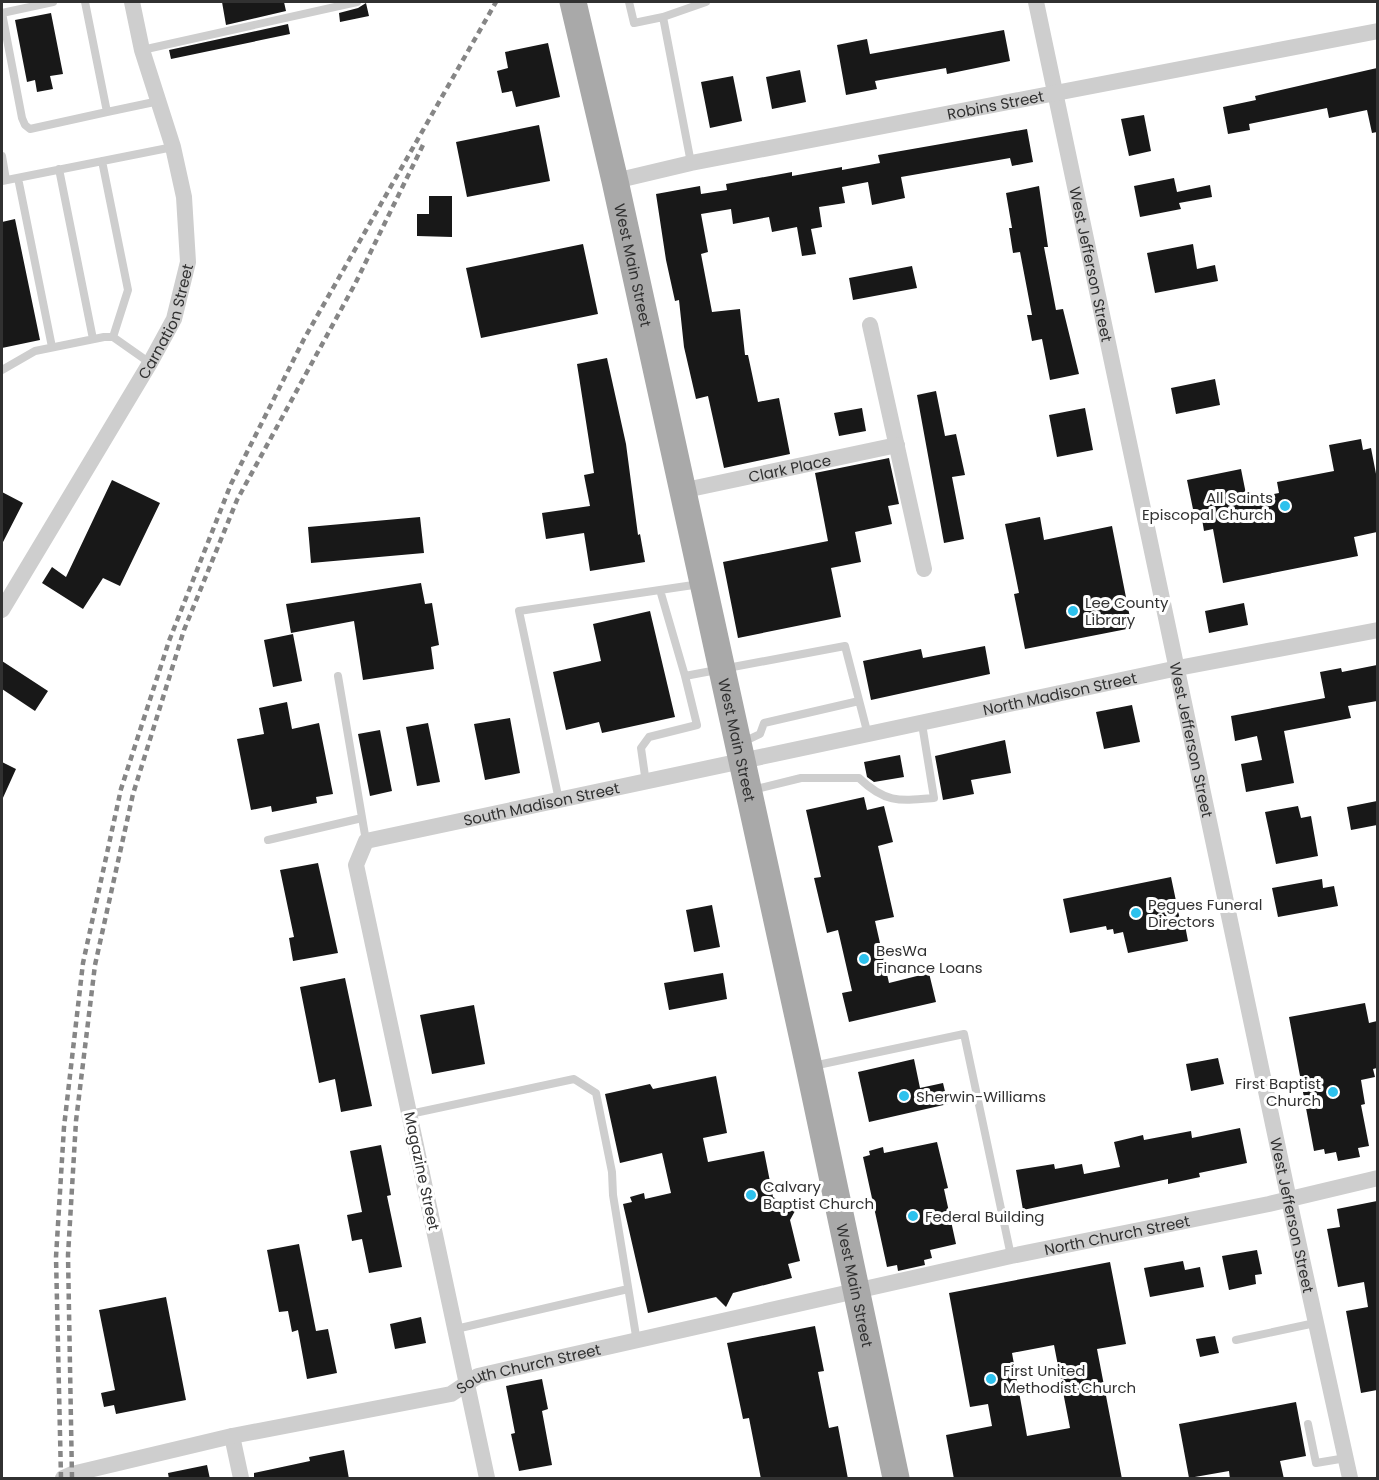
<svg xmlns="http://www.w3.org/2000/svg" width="1379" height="1480" font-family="Poppins,sans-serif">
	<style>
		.building { fill: #181818; fill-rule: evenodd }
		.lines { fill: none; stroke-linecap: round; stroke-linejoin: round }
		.service { stroke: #cecece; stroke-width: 8 }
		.minor { stroke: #cecece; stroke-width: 16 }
		.primary { stroke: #a9a9a9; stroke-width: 27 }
		.rail { stroke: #868686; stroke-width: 4.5; stroke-dasharray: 6 4.5; stroke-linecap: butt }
		.poi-dot { fill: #2dc1ed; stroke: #fff; stroke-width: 2 }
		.labels { text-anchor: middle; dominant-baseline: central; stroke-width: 6; stroke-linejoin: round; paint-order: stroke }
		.street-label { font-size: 15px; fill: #313131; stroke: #fff }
		.poi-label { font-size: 15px; fill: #313131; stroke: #fff; text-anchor: start }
	</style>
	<rect width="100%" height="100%" fill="#fff"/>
	<!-- building -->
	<path class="building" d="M222,2H284L286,11L226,25Z
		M366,3L369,16L340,22L339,13L358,8Z
		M51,13L63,74L50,76L53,89L37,92L35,80L27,82L15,20Z
		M288,24L290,34L171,59L169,50Z
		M1004,30L1010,61L947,74L946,68L875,81L877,89L846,95L837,45L867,39L870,54Z
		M548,43L560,97L516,107L512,91L502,93L497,71L508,68L505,52Z
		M1377,68V132L1372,133L1367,110L1329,118L1327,108L1249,124L1250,130L1228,134L1223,107L1256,100L1255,96Z
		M800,70L806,102L772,109L766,77Z
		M733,76L742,121L710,128L701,82Z
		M1144,115L1151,151L1129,156L1121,119Z
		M539,125L550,181L467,197L456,142Z
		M1027,129L1033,162L1012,166L1010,158L901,177L905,198L872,205L868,182L842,187L845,203L819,207L822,227L811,229L816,254L802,256L797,227L772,232L769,217L733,224L731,209L701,214L708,252L701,254L712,312L740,309L745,355H748L758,402L779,398L790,454L724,468L708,396L696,399L684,347L679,300L675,301L666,260L656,194L700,186L701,194L727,190L726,184L792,172V176L842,167V170L880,163L878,155Z
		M1174,178L1177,192L1210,185L1212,197L1179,203L1181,209L1140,217L1134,186Z
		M1039,186L1048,247H1044L1056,310L1063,309L1079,374L1050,380L1042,339L1032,341L1027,315H1032L1020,252L1013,253L1009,228H1012L1006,193Z
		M429,196H452V237L417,236V214H429Z
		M15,219L40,340L2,348V222Z
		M583,244L598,314L481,338L466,268Z
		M1193,244L1197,269L1215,265L1218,281L1155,293L1147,253Z
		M912,266L917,288L853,300L849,278Z
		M607,358L626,444L638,535L640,534L645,562L590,571L584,533L546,539L542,513L590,506L584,475L594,473L577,364Z
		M1215,379L1220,405L1176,414L1171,388Z
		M936,391L945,436L956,434L965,475L952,477L964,539L944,543L917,395Z
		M862,408L866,431L839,436L834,413Z
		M1085,408L1093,450L1057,457L1049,415Z
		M1361,439L1363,450L1371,448L1377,479V532L1354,537L1358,556L1223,583L1213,529L1204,531L1201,513L1194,514L1187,480L1241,469L1247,499L1279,493L1277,482L1334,471L1329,445Z
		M889,458L899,504L888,506L892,524L855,532L861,562L831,568L841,617L738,638L723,562L828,541L815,473Z
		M112,480L160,503L120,586L103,578L83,609L42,583L52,567L66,577Z
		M2,492L23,503L2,544Z
		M420,517L424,553L311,563L308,527Z
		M1040,517L1044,540L1112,526L1132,628L1025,649L1014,594L1019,593L1005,524Z
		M421,583L425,604L432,603L439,645L431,647L434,669L363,680L354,621L291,633L286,604Z
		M1244,603L1248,625L1209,633L1205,611Z
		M650,611L675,717L602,733L599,722L566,730L553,672L601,661L593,624Z
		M293,634L302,681L273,687L264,640Z
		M985,646L990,674L871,700L863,661L921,649L923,658Z
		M2,661L48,691L35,711L2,689Z
		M1377,665V701L1348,706L1351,718L1284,731L1294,783L1246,792L1241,764L1262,760L1257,736L1235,741L1231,716L1325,698L1320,672L1341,668L1342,672Z
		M287,702L292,729L319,723L333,794L316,797L317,803L272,812L271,806L251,810L237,739L264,734L259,708Z
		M1132,705L1140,742L1104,749L1096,712Z
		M510,718L520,773L485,780L474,724Z
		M428,723L440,782L417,786L406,727Z
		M380,730L392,791L370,796L358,734Z
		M1005,740L1011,773L971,780L974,794L943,800L935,756Z
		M900,755L904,777L874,782L867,777L864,762Z
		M2,762L16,769L2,800Z
		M864,797L867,810L884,806L893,842L878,846L894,917L875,921L889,983L929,973L936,1002L849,1022L842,993L852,991L838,930L827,933L814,878L821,877L806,810Z
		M1377,801V825L1351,830L1347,807Z
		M1298,806L1301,818L1311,816L1318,856L1276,864L1265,812Z
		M318,863L338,953L293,961L289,938L294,937L280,870Z
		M1171,877L1180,920H1184L1188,941L1128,953L1123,932L1114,934L1113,929L1107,930L1106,926L1070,933L1063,899Z
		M1322,879L1323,888L1334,886L1338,906L1278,917L1272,888Z
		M712,905L720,947L694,952L686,910Z
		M723,973L727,999L669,1010L664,983Z
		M345,978L372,1106L341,1112L335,1079L319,1083L300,987Z
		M1365,1003L1369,1023L1377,1021V1068L1373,1069L1375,1077L1361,1080L1365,1104L1361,1105L1369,1146L1358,1148L1360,1157L1338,1161L1336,1152L1325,1154L1324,1149L1314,1151L1289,1017Z
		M474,1005L485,1064L432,1074L420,1015Z
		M1218,1058L1224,1084L1191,1091L1186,1064Z
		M914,1059L920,1088L943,1083L948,1104L869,1122L858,1072Z
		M716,1076L727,1133L703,1138L708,1162L764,1151L773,1197L795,1211L790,1220L800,1261L788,1264L792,1278L733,1293L726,1307L716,1297L648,1313L623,1204L632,1202L630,1197L644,1193L645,1199L671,1193L662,1153L620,1163L605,1094L650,1084L653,1089Z
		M1240,1128L1247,1163L1199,1173L1200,1177L1168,1184V1179L1023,1210L1016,1170L1054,1164L1055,1169L1082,1164L1084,1174L1120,1167L1114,1142L1143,1135L1144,1140L1191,1131L1192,1138Z
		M937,1142L948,1188L944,1189L956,1244L930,1250L932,1258L924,1260L925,1265L898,1271L897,1265L887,1267L863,1157L870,1155L869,1151L883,1147L884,1153Z
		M381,1145L391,1195L387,1196L402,1267L369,1273L362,1239L352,1241L347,1215L362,1212L350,1151Z
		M1377,1201V1390L1361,1393L1346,1311L1368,1307L1364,1282L1338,1287L1327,1229L1340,1227L1337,1209Z
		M299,1244L316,1331L328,1329L337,1373L307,1379L298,1330L292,1332L288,1311L279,1312L267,1250Z
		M1257,1250L1262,1274L1255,1275L1256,1284L1229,1290L1222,1256Z
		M1183,1261L1185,1270L1200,1267L1204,1287L1150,1297L1144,1268Z
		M1110,1262L1126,1344L1097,1349L1122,1479H954L946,1435L992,1426L988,1404L970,1407L949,1293ZM1054,1345L1070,1428L1027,1436L1012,1353Z
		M166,1297L186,1400L116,1414L114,1405L104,1407L101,1393L115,1390L99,1310Z
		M421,1317L426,1343L395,1349L390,1324Z
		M815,1326L824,1371L818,1372L829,1428L838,1426L848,1479H761L749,1418L743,1419L727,1343Z
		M1215,1336L1219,1353L1200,1357L1196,1339Z
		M542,1379L548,1409L542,1411L552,1465L519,1471L511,1434L515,1433L506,1386Z
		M1296,1402L1306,1456L1280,1461L1284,1479H1230L1229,1471L1189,1478L1179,1424Z
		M344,1450L349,1479H254V1473L310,1461L309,1457Z
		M207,1465L210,1479H169L168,1473Z"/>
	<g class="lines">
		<!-- service -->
		<path class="service" d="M629,2L634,23L663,17L691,163
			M2,13L22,118L25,125L30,129L107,112L85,2
			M2,13L53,2
			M663,17L706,2
			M142,50L357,2
			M107,112L159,101
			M2,156L6,180
			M102,161L128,290L113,337
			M59,169L93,339
			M18,178L52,347
			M2,181L173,147
			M2,370L35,351L104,337H113L150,363
			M660,590L685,676L845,646L868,735
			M338,676L366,841
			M741,743L760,734L764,723L859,701
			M646,783L641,748L649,737L697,725L685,676
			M752,790L801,778H859C885,803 899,801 934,798L922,724
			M559,800L519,611L700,584
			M268,840L362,818
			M813,1066L964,1034L1011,1256
			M410,1114L574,1079L596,1093L612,1172L613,1195L637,1342
			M456,1329L628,1289
			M1236,1340L1315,1323
			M1308,1424L1316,1463L1346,1458"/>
		<!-- minor -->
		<g class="minor">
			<path id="s1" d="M1036,2L1289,1200L1350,1478"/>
			<path id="s2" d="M615,181L691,163L1378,31"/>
			<path d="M870,325L924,569"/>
			<path id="s3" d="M681,491L897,445"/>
			<path id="s4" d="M2,610L150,363L174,319L188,262L184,197L173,147L142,50L132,2"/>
			<path d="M232,1436L241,1478"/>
			<path id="s5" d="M63,1478L72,1474L232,1436L451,1394L478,1376L1011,1256L1269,1204L1378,1178"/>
			<path id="s6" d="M487,1478L356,865L366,841L1178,668L1378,630"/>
		</g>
		<!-- primary -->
		<path class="primary" id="s7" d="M573,2L615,181L809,1067L896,1478"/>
		<!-- rail -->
		<path class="rail" d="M61,1478L56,1257L64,1127L83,963L121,789L169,641L231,484L304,339L496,2
			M72,1478L68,1255L76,1121L95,965L133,794L184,630L237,500L355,284L423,145"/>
	</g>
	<!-- markers -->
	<g class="poi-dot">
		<circle cx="1285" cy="506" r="6"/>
		<circle cx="1073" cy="611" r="6"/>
		<circle cx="1136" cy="913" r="6"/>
		<circle cx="864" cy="959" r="6"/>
		<circle cx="1333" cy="1092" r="6"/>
		<circle cx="904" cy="1096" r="6"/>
		<circle cx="751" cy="1195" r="6"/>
		<circle cx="913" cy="1216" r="6"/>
		<circle cx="991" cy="1379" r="6"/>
	</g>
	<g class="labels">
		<!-- street labels -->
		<g class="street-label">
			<text stroke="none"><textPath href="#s2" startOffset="388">Robins Street</textPath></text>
			<text stroke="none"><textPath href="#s7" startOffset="270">West Main Street</textPath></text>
			<text stroke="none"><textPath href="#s1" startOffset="268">West Jefferson Street</textPath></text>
			<text stroke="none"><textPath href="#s4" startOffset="333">Carnation Street</textPath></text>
			<text stroke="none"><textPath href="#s3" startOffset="111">Clark Place</textPath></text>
			<text stroke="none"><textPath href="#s6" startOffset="1362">North Madison Street</textPath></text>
			<text stroke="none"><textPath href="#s7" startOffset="756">West Main Street</textPath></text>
			<text stroke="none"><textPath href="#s1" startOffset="754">West Jefferson Street</textPath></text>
			<text stroke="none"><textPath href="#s6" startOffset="832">South Madison Street</textPath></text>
			<text transform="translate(422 1171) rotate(78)">Magazine Street</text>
			<text stroke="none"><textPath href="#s1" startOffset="1240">West Jefferson Street</textPath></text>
			<text stroke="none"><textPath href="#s5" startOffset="1084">North Church Street</textPath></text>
			<text stroke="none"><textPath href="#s7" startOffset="1314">West Main Street</textPath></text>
			<text stroke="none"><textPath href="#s5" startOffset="480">South Church Street</textPath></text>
		</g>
		<!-- poi labels -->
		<g class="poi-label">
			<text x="1273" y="497" text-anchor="end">All Saints<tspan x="1273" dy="17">Episcopal Church</tspan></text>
			<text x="1085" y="602">Lee County<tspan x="1085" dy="17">Library</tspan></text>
			<text x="1148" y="904">Pegues Funeral<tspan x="1148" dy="17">Directors</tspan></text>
			<text x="876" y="950">BesWa<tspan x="876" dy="17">Finance Loans</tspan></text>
			<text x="1321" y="1083" text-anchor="end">First Baptist<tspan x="1321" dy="17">Church</tspan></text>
			<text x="916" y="1096">Sherwin-Williams</text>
			<text x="763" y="1186">Calvary<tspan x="763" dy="17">Baptist Church</tspan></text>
			<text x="925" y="1216">Federal Building</text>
			<text x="1003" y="1370">First United<tspan x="1003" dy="17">Methodist Church</tspan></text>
		</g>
	</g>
	<!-- border -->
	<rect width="1379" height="1480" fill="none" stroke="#313131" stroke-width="6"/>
</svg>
